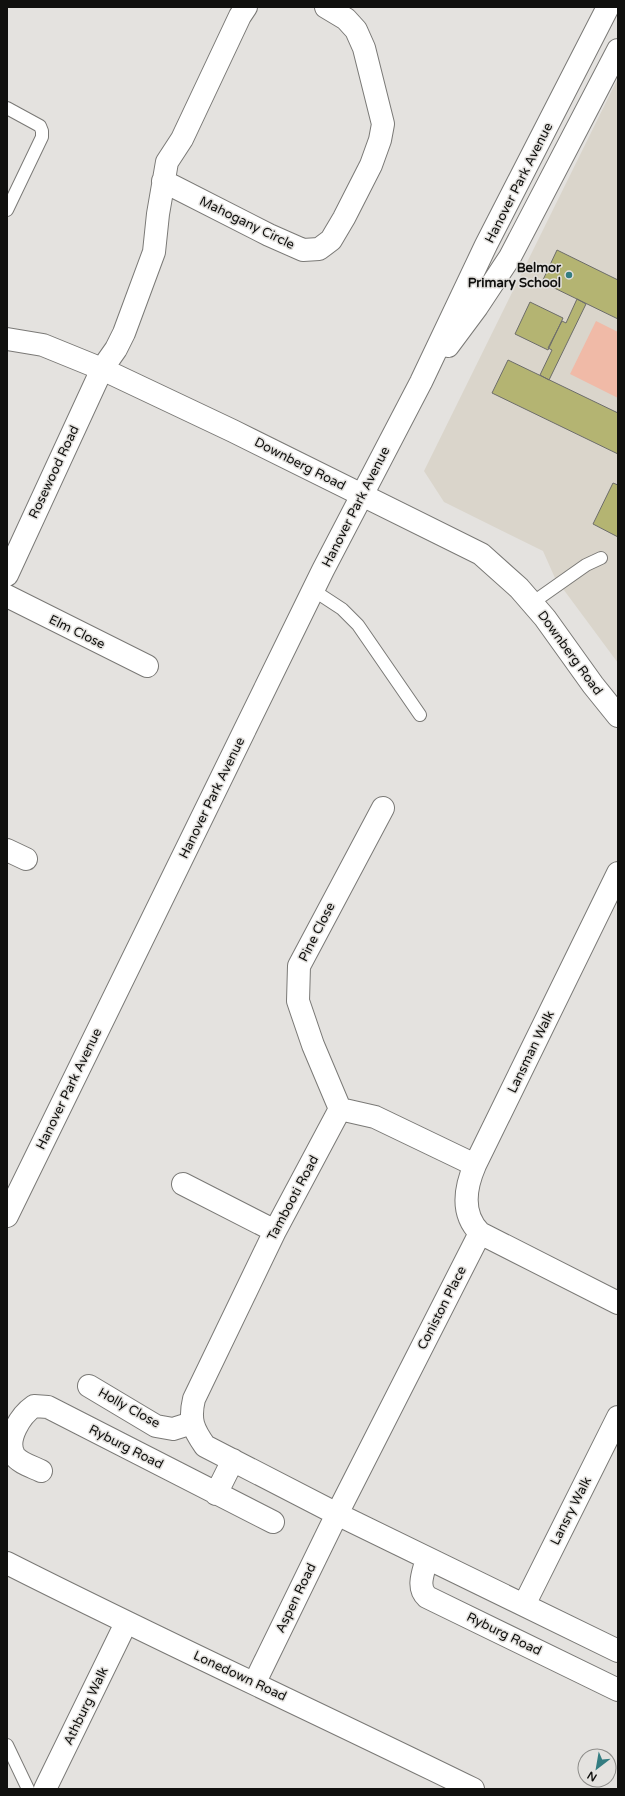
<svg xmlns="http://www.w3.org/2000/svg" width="625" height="1796" font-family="'Varela Round',sans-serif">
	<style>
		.built { fill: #dad5cb }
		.green { fill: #f0baa7 }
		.building { fill: #b4b472; stroke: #6d6d6a }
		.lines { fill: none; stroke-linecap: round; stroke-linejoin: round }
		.lane-casing { stroke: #7a7976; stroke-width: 14 }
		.street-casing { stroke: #7a7976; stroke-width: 24 }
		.secondary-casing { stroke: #7a7976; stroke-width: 24 }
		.lane { stroke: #fff; stroke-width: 12 }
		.street { stroke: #fff; stroke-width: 22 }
		.secondary { stroke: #fff; stroke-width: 22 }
		.poi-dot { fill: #347d81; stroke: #e4e2df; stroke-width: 1.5 }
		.labels { text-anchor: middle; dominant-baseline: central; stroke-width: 3; stroke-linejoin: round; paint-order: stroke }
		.street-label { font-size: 13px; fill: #10100e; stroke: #e4e2df }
		.poi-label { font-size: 13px; font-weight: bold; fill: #10100e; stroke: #e4e2df; text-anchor: end }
	</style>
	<rect width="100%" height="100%" fill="#e4e2df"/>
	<!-- built -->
	<path class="built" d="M617,80H618V663L555,578L543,551L444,502L424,471Z"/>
	<!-- green -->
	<path class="green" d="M596,321L618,332V398L570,374Z"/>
	<!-- building -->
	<path class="building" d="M557,250L618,280V319L542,282Z
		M577,299L586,304L549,380L540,375L552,350L548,348L562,321L566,323Z
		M530,302L563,318L548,350L515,334Z
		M508,360L618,413V454L492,393Z
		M613,483L618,485V537L593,524Z"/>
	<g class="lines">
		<!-- lane casing -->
		<g class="lane-casing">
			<path id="lane" d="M7,108L40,126L42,131V137L7,210
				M313,590L342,609L358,625L420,715
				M532,603L586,565L601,558
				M7,1745L28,1789"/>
		</g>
		<!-- street casing -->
		<g class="street-casing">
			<path id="street" d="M163,181L269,235L303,250L319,249L331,240L344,218L371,165L380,140L383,124L364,48L356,30L346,19L326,7
				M7,339L43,345L102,369L233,431L481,554L519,588L545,618L593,685L618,716
				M7,575L102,369L116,349L124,333L154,252L158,214L167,162L182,139L240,16L246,7
				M7,596L147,666
				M7,850L26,859
				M618,873L475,1165C465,1188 461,1214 480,1233L618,1303
				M340,1109L275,1231L194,1399C189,1420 193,1429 205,1446L337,1514L618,1651
				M340,1109L313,1045L298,1001L299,966L383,808
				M340,1109L375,1117L475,1165
				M183,1184L275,1231
				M89,1386L156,1426L173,1429L192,1423
				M41,1471C33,1467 19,1463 14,1455C5,1439 21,1415 34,1406L48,1407L273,1522
				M216,1494L233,1460
				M427,1558C424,1571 416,1587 427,1597L618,1690
				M7,1563C161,1641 318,1713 473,1789
				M524,1605L618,1417
				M255,1682L337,1514L480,1233
				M45,1789L126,1623"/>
		</g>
		<!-- secondary casing -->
		<g class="secondary-casing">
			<path id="secondary" d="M448,346L477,307L510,257L618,50
				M7,1216L323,570L421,382L486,245L608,7"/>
		</g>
		<!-- lane -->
		<use href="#lane" class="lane"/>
		<!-- street -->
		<use href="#street" class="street"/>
		<!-- secondary -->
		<use href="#secondary" class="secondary"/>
	</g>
	<!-- markers -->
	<circle class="poi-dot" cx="569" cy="275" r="4"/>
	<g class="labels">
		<!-- street labels -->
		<g class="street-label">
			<text transform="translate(519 183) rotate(-63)">Hanover Park Avenue</text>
			<text transform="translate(247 223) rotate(26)">Mahogany Circle</text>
			<text transform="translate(300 464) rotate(27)">Downberg Road</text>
			<text transform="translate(54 472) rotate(-65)">Rosewood Road</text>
			<text transform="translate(356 507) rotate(-63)">Hanover Park Avenue</text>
			<text transform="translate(77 632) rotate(26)">Elm Close</text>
			<text transform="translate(570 653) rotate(54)">Downberg Road</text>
			<text transform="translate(212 798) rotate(-64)">Hanover Park Avenue</text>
			<text transform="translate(317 932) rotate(-63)">Pine Close</text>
			<text transform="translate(531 1052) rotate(-64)">Lansman Walk</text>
			<text transform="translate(69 1089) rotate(-64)">Hanover Park Avenue</text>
			<text transform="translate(293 1198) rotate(-62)">Tambooti Road</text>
			<text transform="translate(442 1308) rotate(-63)">Coniston Place</text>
			<text transform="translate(129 1408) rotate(29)">Holly Close</text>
			<text transform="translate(126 1447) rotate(27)">Ryburg Road</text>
			<text transform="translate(571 1511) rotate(-63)">Lansry Walk</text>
			<text transform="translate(296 1598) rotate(-64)">Aspen Road</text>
			<text transform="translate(504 1634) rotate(26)">Ryburg Road</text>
			<text transform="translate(240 1676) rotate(25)">Lonedown Road</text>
			<text transform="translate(86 1706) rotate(-64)">Athburg Walk</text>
		</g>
		<!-- poi labels -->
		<g class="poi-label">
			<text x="561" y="268">Belmor<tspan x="561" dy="15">Primary School</tspan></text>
		</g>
	</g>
	<!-- border -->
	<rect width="625" height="1796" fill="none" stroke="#10100e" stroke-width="16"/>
	<!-- north arrow -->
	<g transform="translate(597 1768) rotate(211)"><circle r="19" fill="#e4e2df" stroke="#8f8e8b"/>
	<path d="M0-3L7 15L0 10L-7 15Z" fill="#347d81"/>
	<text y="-6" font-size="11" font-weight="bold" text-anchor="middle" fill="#10100e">N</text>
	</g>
</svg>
